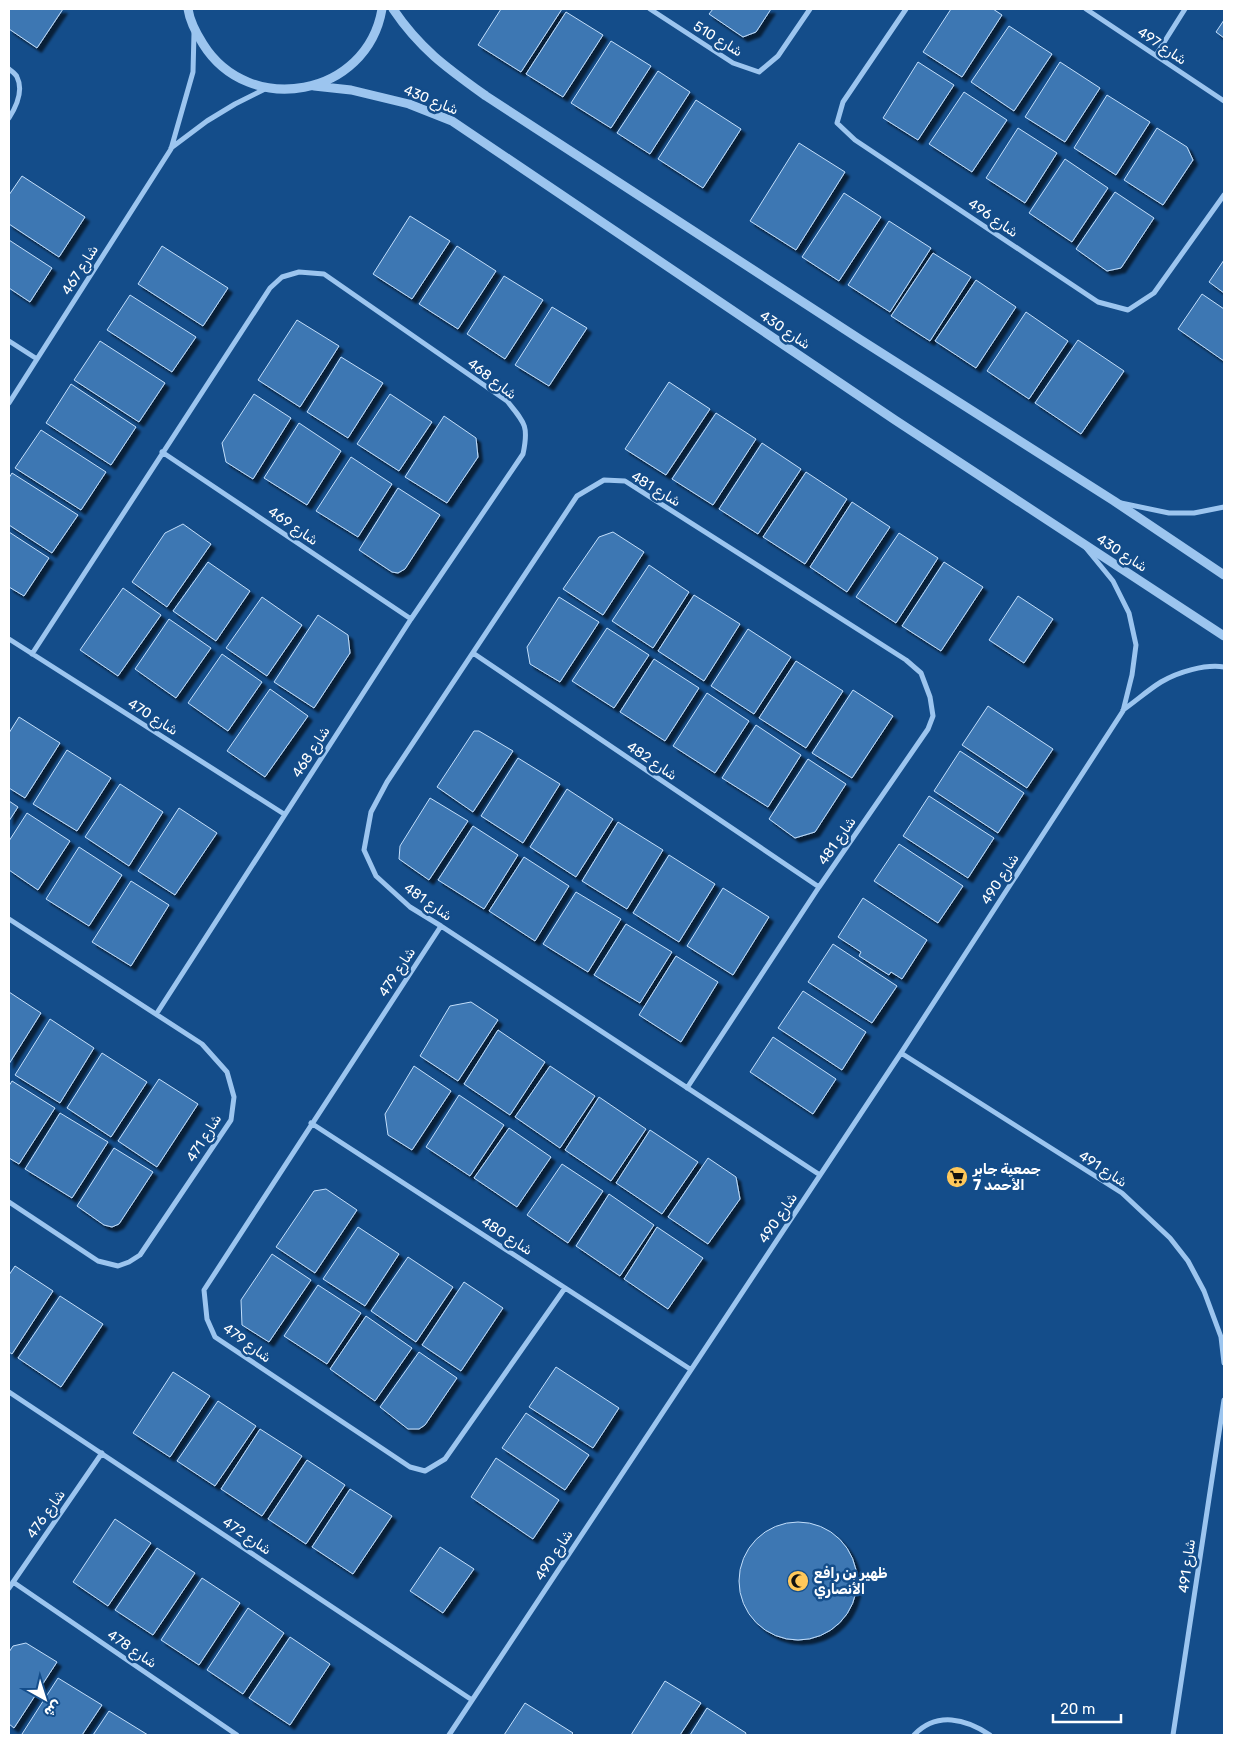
<svg xmlns="http://www.w3.org/2000/svg" width="1233" height="1744" font-family="Rubik,Cairo,sans-serif">
	<style>
		.building { fill: #3d77b3; stroke: #c2defb; filter: url(#shadow) }
		.lines { fill: none; stroke-linecap: round; stroke-linejoin: round }
		.minor { stroke: #9cc5ef; stroke-width: 5 }
		.tertiary { stroke: #9cc5ef; stroke-width: 9 }
		.labels { text-anchor: middle; dominant-baseline: central; stroke-width: 5; stroke-linejoin: round; paint-order: stroke }
		.street-label { font-size: 14px; fill: #fff; stroke: #144d8a }
		.poi-label { font-size: 14px; font-weight: bold; fill: #fff; stroke: #144d8a; text-anchor: start }
	</style>
	<defs>
		<filter id="shadow"><feDropShadow dx="4.5" dy="4.5" stdDeviation="1" flood-color="#0009"/></filter>
	</defs>
	<rect width="100%" height="100%" fill="#144d8a"/>
	<!-- building -->
	<path class="building" d="M9,9H63L37,48L9,29Z
		M501,9H562L521,72L478,45Z
		M713,9H771L756,32L743,37L709,14Z
		M951,9H993L1002,15L962,77L923,52Z
		M566,12L603,35L563,97L526,74Z
		M1224,20V38L1216,32Z
		M1009,26L1052,54L1014,111L971,82Z
		M611,41L651,66L611,128L571,103Z
		M918,62L954,85L918,140L883,118Z
		M1060,62L1100,88L1065,142L1025,117Z
		M658,71L690,92L650,154L617,133Z
		M964,92L1007,120L972,172L929,144Z
		M1107,95L1150,122L1116,175L1074,148Z
		M696,100L741,129L703,188L658,159Z
		M1018,128L1057,153L1025,203L986,178Z
		M1157,128L1187,147L1193,160L1163,205L1124,180Z
		M799,143L845,172L796,250L750,221Z
		M1065,159L1108,188L1072,242L1029,213Z
		M22,176L85,217L59,257L9,224V195Z
		M1115,192L1154,218L1121,268L1107,271L1076,249Z
		M844,193L881,217L839,281L802,257Z
		M410,216L450,241L412,299L373,274Z
		M889,221L931,248L890,312L848,285Z
		M9,240L52,268L30,302L9,288Z
		M162,246L228,288L203,326L138,284Z
		M457,246L496,271L458,329L419,304Z
		M933,253L971,277L930,341L891,316Z
		M1224,260V293L1209,282Z
		M504,276L543,300L505,359L467,334Z
		M976,280L1016,307L976,368L935,341Z
		M1202,294L1224,309V361L1178,329Z
		M130,295L196,337L172,372L107,330Z
		M552,307L587,328L549,386L515,365Z
		M1026,312L1068,341L1029,399L987,371Z
		M297,320L339,346L300,407L258,380Z
		M1078,340L1124,371L1081,434L1035,403Z
		M100,341L165,383L139,422L74,380Z
		M341,357L383,383L348,438L307,412Z
		M669,382L710,409L666,475L625,449Z
		M71,384L136,427L111,465L46,423Z
		M254,394L291,418L253,479L226,462L222,443Z
		M390,394L432,422L399,471L357,444Z
		M716,413L756,439L713,505L672,479Z
		M444,416L476,438L478,457L447,503L405,477Z
		M299,423L341,451L307,505L264,478Z
		M41,430L106,472L81,510L15,468Z
		M762,443L801,469L758,534L719,509Z
		M351,457L392,484L358,537L316,511Z
		M806,472L847,499L805,564L763,537Z
		M12,473L78,515L52,553L9,525V478Z
		M398,488L440,515L405,569L398,573L392,572L359,550Z
		M852,502L890,527L847,592L810,567Z
		M183,524L211,544L167,607L132,582L165,533Z
		M9,532L49,558L24,596L9,587Z
		M613,532L644,552L603,615L563,589L599,537Z
		M899,533L938,558L896,623L856,597Z
		M208,562L250,591L216,641L173,611Z
		M944,562L983,587L941,651L902,626Z
		M649,565L689,592L653,648L612,621Z
		M123,588L161,615L118,676L80,650Z
		M694,595L740,624L704,681L658,651Z
		M1018,596L1053,619L1024,663L989,640Z
		M262,597L302,625L267,676L226,648Z
		M559,597L599,622L560,682L530,664L527,647Z
		M318,615L348,635L350,653L314,708L274,682Z
		M169,619L211,648L176,698L135,669Z
		M607,628L649,655L614,708L572,681Z
		M748,629L791,657L754,714L711,686Z
		M222,654L262,682L228,731L188,703Z
		M654,659L699,688L665,741L620,712Z
		M796,661L843,691L806,748L759,718Z
		M270,689L308,716L265,777L227,751Z
		M853,690L893,716L852,778L812,753Z
		M707,693L749,721L715,773L673,746Z
		M988,706L1053,749L1027,788L962,745Z
		M19,717L60,743L25,798L9,788V733Z
		M756,725L801,755L768,807L722,778Z
		M474,731H479L513,751L473,812L437,787Z
		M67,750L111,778L77,831L33,804Z
		M960,751L1024,793L998,833L934,791Z
		M518,758L560,784L523,843L481,816Z
		M808,759L846,784L815,832L795,838L769,819Z
		M120,784L163,812L129,866L85,837Z
		M567,789L613,819L576,877L530,847Z
		M929,796L994,838L968,878L903,836Z
		M430,798L468,821L429,880L399,859L400,846Z
		M9,801L18,807L9,821Z
		M179,808L217,833L175,895L138,871Z
		M27,813L70,841L38,890L9,870V841Z
		M618,822L663,850L627,909L582,881Z
		M473,826L518,855L484,909L438,880Z
		M899,844L963,886L938,923L874,881Z
		M79,847L122,875L89,926L46,899Z
		M669,855L715,884L679,942L633,913Z
		M524,857L569,886L535,941L489,911Z
		M131,881L169,905L131,966L92,942Z
		M723,888L769,917L733,975L687,946Z
		M576,892L621,919L588,972L543,944Z
		M863,898L927,940L902,979L891,972L889,975L859,956L861,952L838,937Z
		M626,924L672,952L640,1003L594,975Z
		M833,944L897,986L872,1023L808,982Z
		M676,956L718,982L681,1042L639,1015Z
		M803,991L866,1032L842,1070L778,1028Z
		M9,992L41,1013L9,1064Z
		M471,1002L498,1020L458,1081L420,1056L450,1006Z
		M50,1019L94,1048L60,1103L15,1075Z
		M498,1030L545,1062L510,1115L464,1084Z
		M773,1037L836,1079L813,1114L750,1072Z
		M102,1053L147,1082L111,1137L67,1108Z
		M414,1066L451,1091L412,1150L388,1135L385,1114Z
		M550,1066L595,1096L560,1148L515,1117Z
		M159,1079L198,1104L157,1167L118,1141Z
		M12,1081L55,1108L19,1164L9,1158V1086Z
		M459,1095L504,1125L470,1176L426,1147Z
		M599,1097L646,1129L611,1181L565,1150Z
		M60,1113L108,1142L72,1198L25,1169Z
		M509,1128L551,1157L517,1207L474,1178Z
		M650,1130L698,1162L662,1214L616,1183Z
		M114,1148L153,1172L119,1224L112,1227L104,1225L77,1206Z
		M708,1158L736,1177L740,1199L708,1244L668,1217Z
		M562,1164L603,1191L568,1243L527,1215Z
		M326,1189L357,1210L315,1273L276,1247L314,1191Z
		M609,1194L654,1225L620,1276L576,1246Z
		M358,1227L399,1254L365,1306L323,1279Z
		M657,1227L703,1258L668,1309L624,1279Z
		M272,1254L311,1280L269,1342L242,1325L241,1300Z
		M408,1257L453,1287L416,1342L371,1311Z
		M15,1266L53,1291L12,1354L9,1352V1275Z
		M464,1282L503,1308L461,1371L422,1345Z
		M318,1285L361,1313L327,1364L284,1336Z
		M60,1296L103,1324L61,1387L18,1358Z
		M366,1316L412,1348L375,1401L330,1369Z
		M419,1352L457,1378L425,1425L419,1429H408L380,1407Z
		M556,1367L619,1408L593,1448L529,1407Z
		M173,1372L210,1396L170,1457L133,1433Z
		M218,1401L256,1426L215,1486L177,1461Z
		M526,1413L589,1455L565,1490L502,1448Z
		M260,1429L302,1456L262,1516L221,1489Z
		M496,1458L559,1500L533,1539L471,1497Z
		M307,1460L345,1485L306,1544L268,1519Z
		M350,1489L392,1516L353,1574L312,1547Z
		M115,1519L151,1543L108,1606L73,1582Z
		M739 1581a59 59 0 1 1 118 0a59 59 0 1 1-118 0Z
		M440,1547L474,1569L443,1613L410,1591Z
		M157,1548L195,1573L153,1635L115,1610Z
		M202,1578L240,1603L199,1665L161,1640Z
		M248,1608L284,1633L243,1694L207,1670Z
		M290,1637L330,1664L290,1725L249,1698Z
		M26,1643L57,1662L14,1728L9,1724V1652L13,1646Z
		M58,1678L102,1705L82,1735H25L22,1734Z
		M665,1681L701,1703L680,1735H631Z
		M525,1703L573,1733L571,1735H504Z
		M707,1708L746,1733L745,1735H690Z
		M109,1711L148,1735H93Z"/>
	<g class="lines">
		<!-- minor -->
		<path class="minor" d="M650,9L733,63L759,72L778,56L810,9
			M906,9L843,102L837,123L855,140L1098,302L1128,310L1154,293L1224,195
			M1086,9L1224,101
			M1156,55L1185,9
			M9,69C11,71 16,74 17,77C24,91 16,107 9,118
			M171,148L207,121L235,104L267,88
			M9,341L37,359
			M9,403L171,149L193,72L194,33
			M162,452L411,619
			M1121,503L1169,513H1194L1224,507
			M9,639L284,814
			M473,653L819,887
			M32,654L270,288L282,277L299,272L324,274L507,401C525,423 529,426 523,454L411,619L157,1013
			M1123,710C1136,701 1148,690 1161,682C1178,672 1205,664 1224,667
			M9,919L202,1044L227,1072L234,1097L231,1120L140,1255L129,1262L118,1266L98,1261L9,1202
			M441,926L204,1290L207,1319L215,1337L410,1467L425,1471L445,1459L565,1288
			M901,1053L1122,1193L1170,1238L1188,1261L1204,1291L1221,1337L1224,1363
			M687,1088L819,887L928,729L933,716L930,697L921,673L906,660L625,481L604,480L577,496L387,782L371,812L364,850L376,876L410,907L441,926L820,1175
			M311,1123L690,1369
			M9,1392L472,1700
			M13,1582L237,1735
			M9,1588L102,1453
			M449,1735L901,1053L1123,711L1132,675L1136,645L1129,613L1113,581L1086,548
			M914,1735C937,1711 966,1719 990,1735
			M1173,1735L1224,1400"/>
		<!-- tertiary -->
		<path class="tertiary" d="M188,9C190,22 196,33 203,44C249,118 367,97 382,9
			M393,9C420,49 447,68 486,96L861,340L1114,501L1224,575
			M314,86L351,90L409,104L452,121L895,420L1224,636"/>
	</g>
	<!-- icons -->
	<defs>
		<g id="supermarket-disc" transform="scale(1.125)"><circle r="9.5" fill="#ffc85a" stroke="#144d8a"/><path d="M-6-5.5h2.5l.6 2H6L4.5 2H-2.5L-4.4-4H-6ZM-1.5 3.2a1.3 1.3 0 1 0 .1 0ZM3 3.2a1.3 1.3 0 1 0 .1 0Z" fill="#111"/></g>
		<g id="mosque-disc" transform="scale(1.125)"><circle r="9.5" fill="#ffc85a" stroke="#144d8a"/><path d="M3.5-4.9A6 6 0 1 0 3.5 4.9A5 5 0 1 1 3.5-4.9Z" fill="#111"/></g>
	</defs>
	<g fill-rule="evenodd">
		<use href="#supermarket-disc" x="957" y="1177"/>
		<use href="#mosque-disc" x="798" y="1581"/>
	</g>
	<g class="labels">
		<!-- street labels -->
		<g class="street-label">
			<text transform="translate(718 39) rotate(31)">شارع 510</text>
			<text transform="translate(1162 46) rotate(34)">شارع 497</text>
			<text transform="translate(431 100) rotate(22)">شارع 430</text>
			<text transform="translate(993 218) rotate(34)">شارع 496</text>
			<text transform="translate(80 270) rotate(-58)">شارع 467</text>
			<text transform="translate(785 330) rotate(34)">شارع 430</text>
			<text transform="translate(492 379) rotate(37)">شارع 468</text>
			<text transform="translate(656 489) rotate(31)">شارع 481</text>
			<text transform="translate(293 526) rotate(34)">شارع 469</text>
			<text transform="translate(1122 553) rotate(33)">شارع 430</text>
			<text transform="translate(153 717) rotate(32)">شارع 470</text>
			<text transform="translate(311 752) rotate(-57)">شارع 468</text>
			<text transform="translate(652 761) rotate(34)">شارع 482</text>
			<text transform="translate(837 841) rotate(-55)">شارع 481</text>
			<text transform="translate(1000 879) rotate(-57)">شارع 490</text>
			<text transform="translate(428 902) rotate(35)">شارع 481</text>
			<text transform="translate(397 972) rotate(-57)">شارع 479</text>
			<text transform="translate(204 1138) rotate(-58)">شارع 471</text>
			<text transform="translate(1103 1169) rotate(33)">شارع 491</text>
			<text transform="translate(778 1218) rotate(-56)">شارع 490</text>
			<text transform="translate(507 1236) rotate(33)">شارع 480</text>
			<text transform="translate(247 1343) rotate(36)">شارع 479</text>
			<text transform="translate(46 1514) rotate(-55)">شارع 476</text>
			<text transform="translate(247 1536) rotate(34)">شارع 472</text>
			<text transform="translate(554 1555) rotate(-57)">شارع 490</text>
			<text transform="translate(1187 1566) rotate(-82)">شارع 491</text>
			<text transform="translate(132 1649) rotate(34)">شارع 478</text>
		</g>
		<!-- poi labels -->
		<g class="poi-label">
			<text x="973" y="1169">جمعية جابر<tspan x="973" dy="16">الأحمد 7</tspan></text>
			<text x="814" y="1573">ظهير بن رافع<tspan x="814" dy="16">الأنصاري</tspan></text>
		</g>
	</g>
	<!-- border -->
	<rect width="1233" height="1744" fill="none" stroke="#ffffff" stroke-width="20"/>
	<!-- north arrow -->
	<g transform="translate(45 1699) rotate(141)" stroke="#144d8a" stroke-width="4" paint-order="stroke">
	<path d="M0-4L9 19L0 12L-9 19Z" fill="#ffffff"/>
	<text y="-8" font-size="14" font-weight="bold" text-anchor="middle" fill="#ffffff">ش</text>
	</g>
	<!-- scale -->
	<path d="M1053 1714v8h68v-8" fill="none" stroke="#ffffff" stroke-width="2.5"/>
	<text x="1060" y="1714" font-size="15" fill="#ffffff" stroke="#144d8a" stroke-width="4" paint-order="stroke">20 m</text>
</svg>
